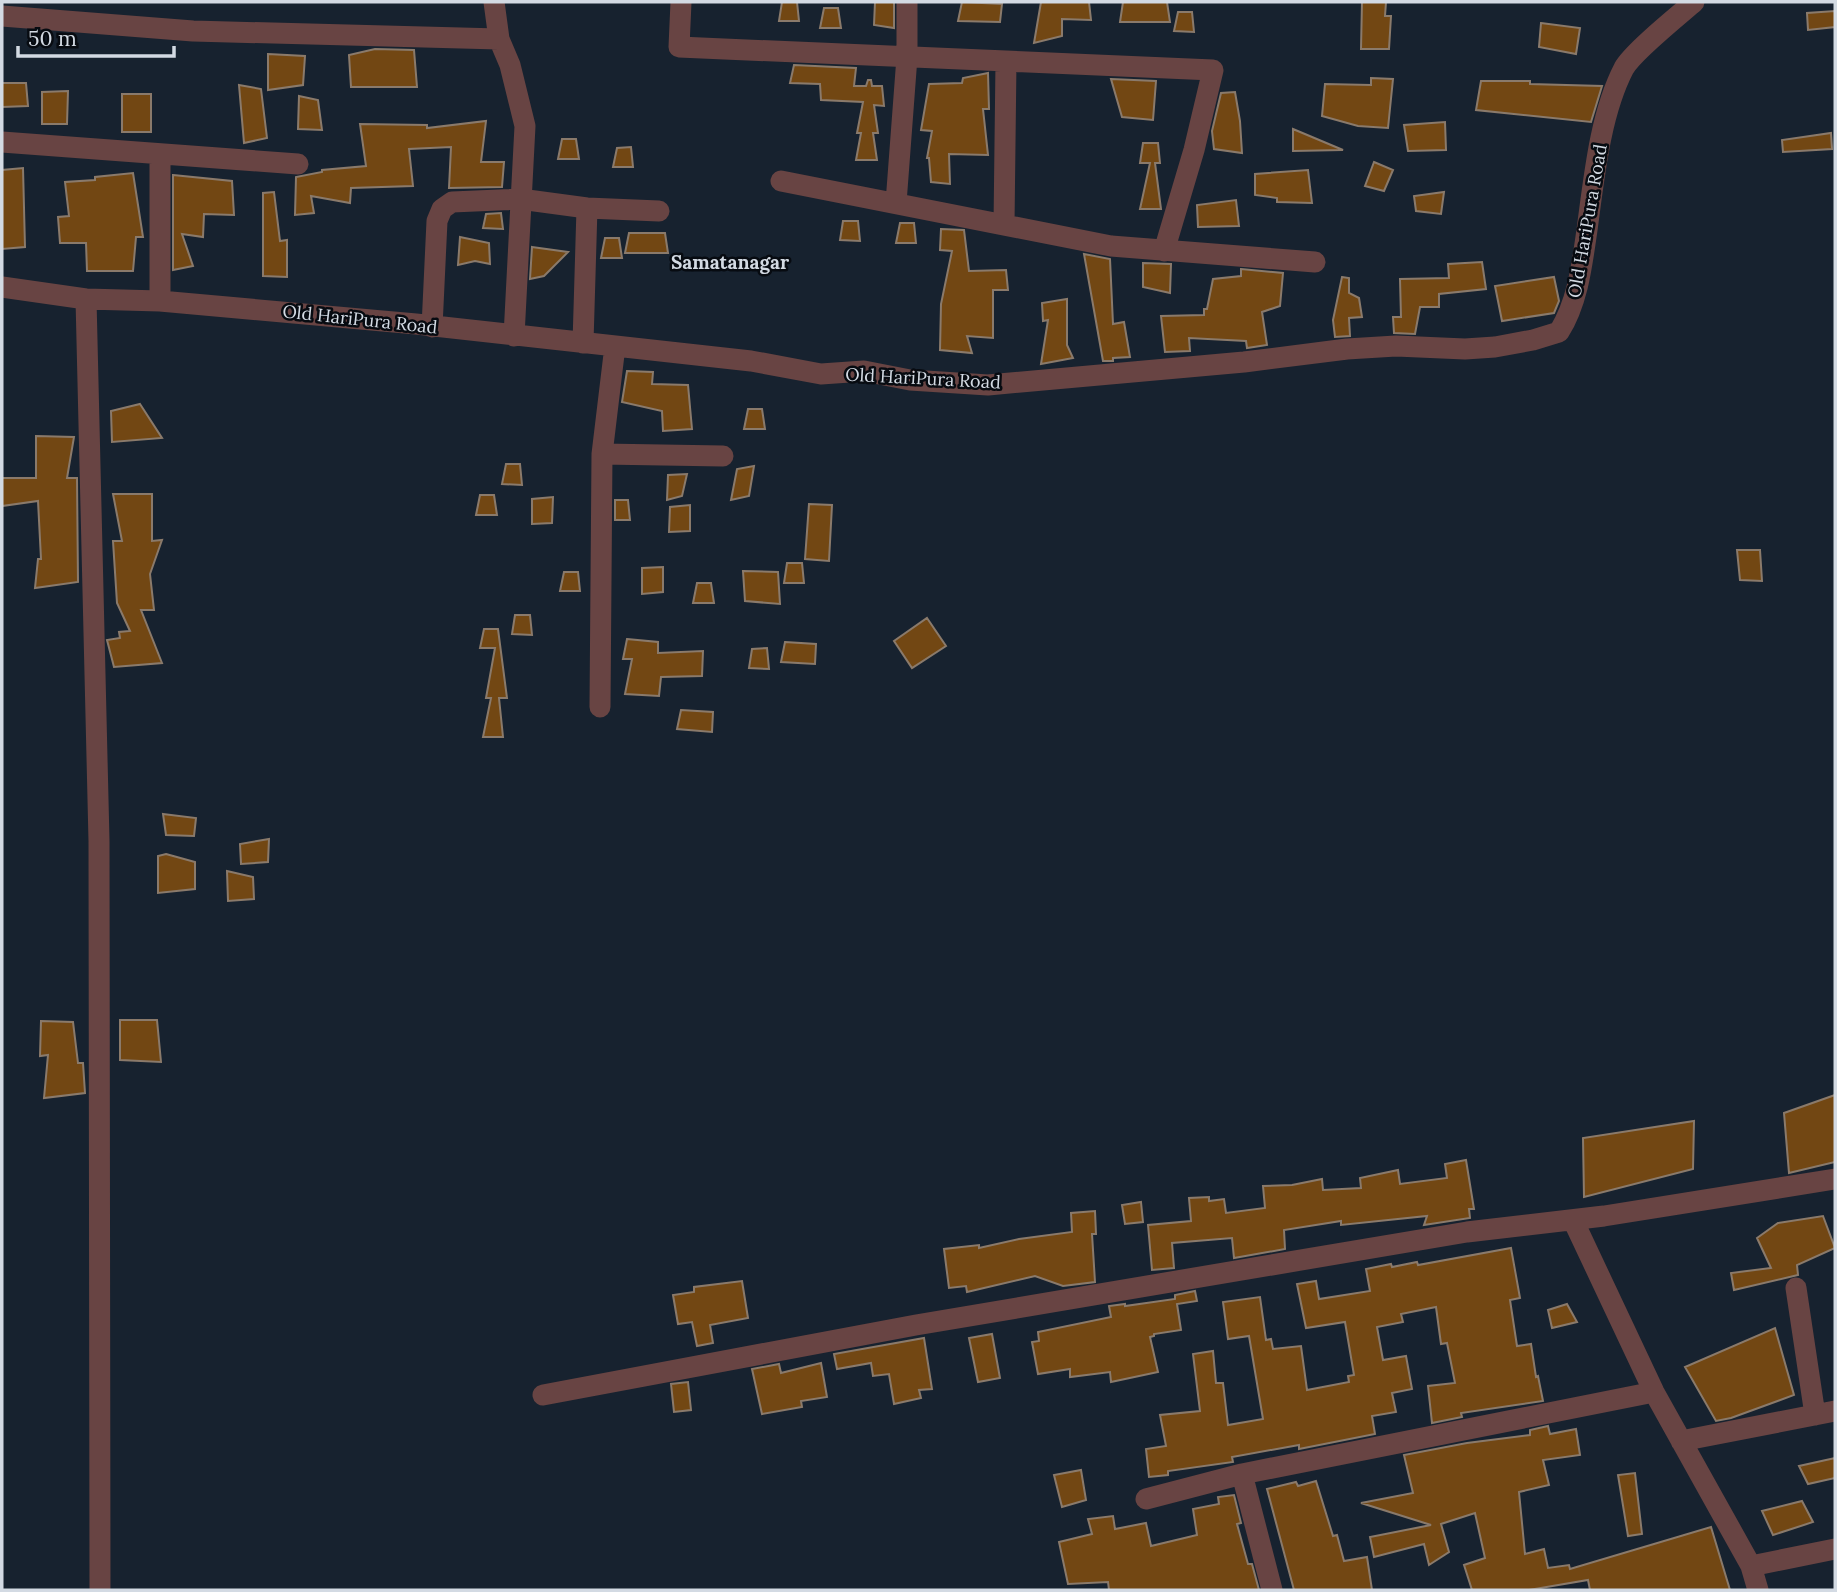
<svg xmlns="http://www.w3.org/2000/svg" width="1837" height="1592" font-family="Lora,serif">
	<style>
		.building { fill: #724713; stroke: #8a7a6b; stroke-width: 2 }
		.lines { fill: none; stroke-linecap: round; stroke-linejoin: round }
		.street { stroke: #684443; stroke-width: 21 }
		.labels { text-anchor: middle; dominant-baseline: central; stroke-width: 5; stroke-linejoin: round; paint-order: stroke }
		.street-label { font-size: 18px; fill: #d3dae3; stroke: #070b11 }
		.neighbourhood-label { font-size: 19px; font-weight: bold; fill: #d3dae3; stroke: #070b11 }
	</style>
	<rect width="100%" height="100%" fill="#17222f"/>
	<!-- building -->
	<path class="building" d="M782,2H797L799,21H779Z
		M875,2H894V28L874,25Z
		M962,2L1002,4L1000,22L958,21Z
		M1041,2H1089L1091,20L1062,19V36L1034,43Z
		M1123,2H1167L1170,22H1120Z
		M1362,2H1386L1385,16H1391L1389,49H1361Z
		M824,8H838L841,28H820Z
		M1835,11V27L1808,30L1807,13Z
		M1178,12H1192L1194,32L1174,31Z
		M1541,23L1580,28L1576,54L1539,47Z
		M375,49L414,50L417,87H351L349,55Z
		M268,54L305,56L303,85L268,90Z
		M794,65L856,68L854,86H866L868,80H871L872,86H882L884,106L874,105L878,133H873L877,160H856L861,133H857L863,102L821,100L820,84L790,83Z
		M988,73L989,109H983L988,155L949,154L950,184L931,182L929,158H927L932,131L921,130L929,84L962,83L963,78Z
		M1371,78L1393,79L1388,128L1358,126L1322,116L1325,84L1371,85Z
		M1111,79L1156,81L1153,120L1122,117Z
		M1481,81H1530V84L1602,86L1591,122L1476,110Z
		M2,83H26L28,106L2,107Z
		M239,85L261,89L267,138L244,143Z
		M68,91L67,124H42V92Z
		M1235,92L1240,121L1242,153L1214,149L1212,131L1221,93Z
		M122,94H151V132H122Z
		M299,96L318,100L322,130L298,129Z
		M486,121L481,162H504L502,187L449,188L451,147L409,149L413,186L351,188L350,203L311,196L314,213L295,215L296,177L322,172V170L366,166L360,124L427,125V128Z
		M1445,122L1446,150L1408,151L1404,125Z
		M1293,129L1343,150L1293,151Z
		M1831,133L1832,149L1783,152L1782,140Z
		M562,139H576L579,159H558Z
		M1143,143H1158L1160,163H1155L1161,209H1140L1150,163H1140Z
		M631,147L633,167H613L617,148Z
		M1374,162L1393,170L1384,191L1365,186Z
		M23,168L25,247L2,249V170Z
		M1308,170L1312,203L1277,202V198L1255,195V174Z
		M133,173L143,237H136L133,271H87L86,243H60L58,217L69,216L65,182L95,180V177Z
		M173,175L232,181L234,215L204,214L203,237L182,234L193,266L173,270Z
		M274,192L280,241L287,240V277L263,276V193Z
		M1444,192L1441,214L1416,211L1414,196Z
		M1236,200L1239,226L1198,227L1197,205Z
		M501,213L503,229L483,228L486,214Z
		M843,221H858L860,241L840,240Z
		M900,223H914L916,243H896Z
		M941,229L964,230L969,271L1006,270L1008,290H993V338L967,336L972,353L940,350L941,304L952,251L940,250Z
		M629,233H665L668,253H625Z
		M460,237L489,243L490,264L475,261L458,265Z
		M605,238H619L622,258H601Z
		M532,247L568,252L544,276L530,279Z
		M1084,254L1110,259L1113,324L1124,322L1130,357L1113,358V361H1103Z
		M1482,262L1486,289L1439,294V307H1420L1415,334L1394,333L1393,317H1401L1400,279L1449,278L1448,264Z
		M1143,263L1171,264L1170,293L1143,287Z
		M1241,269L1283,273L1280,306L1262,312L1267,345L1247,348L1246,341L1189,338L1190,351L1165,352L1161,316L1204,315V309H1207L1213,279L1241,276Z
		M1342,277L1349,278V293L1359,298L1362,317L1349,318L1350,336L1335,337L1333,320Z
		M1554,277L1559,301L1554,313L1502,321L1495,286Z
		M1067,299V345L1073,358L1041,364L1048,320L1043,321L1042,303Z
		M627,371L653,372L652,384L688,385L692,429L663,431L662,411L622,402Z
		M140,404L162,438L112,442L111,411Z
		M748,409H762L765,429H744Z
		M36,436L74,437L67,478H77L78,582L35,588L38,559H41L38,501L2,506V478H36Z
		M506,464H520L522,485L502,484Z
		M754,466L749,496L731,500L737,469Z
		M687,474L682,496L667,500L668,475Z
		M113,494H152V541L162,540L150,574L154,610H141L162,663L114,667L107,640L120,638L119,632L130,631L117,603L113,541H122Z
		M480,495H494L497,515H476Z
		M553,497L552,523L532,524V499Z
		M615,500H628L630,520H615Z
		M809,504L832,505L829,561L805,559Z
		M690,505V531L669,532L670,507Z
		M1737,550H1760L1762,581L1740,580Z
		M787,563H802L804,583H784Z
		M663,567V592L642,594V568Z
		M743,571L778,572L780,604L745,601Z
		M564,572H578L580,591H560Z
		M697,583H711L714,603H693Z
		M515,615H530L532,635L512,634Z
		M927,618L946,646L912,668L894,641Z
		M484,629H498L507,698H499L503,737H483L491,698H486L495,648H480Z
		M627,639L658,642V653L703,651L702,676L661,677L659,696L625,694L632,659H623Z
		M785,642L816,644L815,664L781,662Z
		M767,648L769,669L749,668L752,649Z
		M681,710L713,712L712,732L677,729Z
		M163,814L196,818L194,836L166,835Z
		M269,839L268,862L241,864L240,844Z
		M166,854L195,862V889L158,893V856Z
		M227,871L253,877L254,899L228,901Z
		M120,1020H157L161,1062L120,1060Z
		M41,1021L73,1022L78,1063H83L85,1093L44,1098L48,1055L40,1056Z
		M1835,1095V1162L1789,1173L1784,1113Z
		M1694,1121L1693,1169L1584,1197L1583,1138Z
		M1466,1160L1474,1209H1469L1470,1218L1424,1225L1427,1216L1341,1225V1221L1284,1230L1285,1249L1234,1258L1232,1238L1172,1243L1174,1268L1152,1270L1148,1225L1191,1221L1189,1198L1209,1197V1201L1224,1199L1226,1213L1265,1208L1263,1186L1292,1185L1322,1179L1323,1190L1361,1188L1360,1178L1398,1170L1400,1184L1447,1178L1445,1164Z
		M1141,1202L1143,1222L1125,1224L1122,1205Z
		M1095,1211L1096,1234H1092L1095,1282L1063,1286L1035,1276L967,1292L966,1286L949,1288L944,1249L979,1245V1248L1019,1239L1072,1232L1071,1213Z
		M1823,1216L1835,1248L1797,1265L1798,1275L1734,1290L1731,1273L1771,1268L1757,1238L1778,1223Z
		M1511,1248L1520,1298L1510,1300L1517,1346L1531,1344L1536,1377L1538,1376L1543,1401L1461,1413L1462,1417L1432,1423L1428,1386L1455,1383L1447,1343L1441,1344L1436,1307L1401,1314L1403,1322L1377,1327L1383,1360L1406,1356L1412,1389L1392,1393L1396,1412L1372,1416L1375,1434L1299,1449V1445L1232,1457L1233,1462L1168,1471V1475L1149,1477L1146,1449L1166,1446L1160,1415L1200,1411L1193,1354L1213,1351L1216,1383H1223L1228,1425L1263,1419L1249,1336L1228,1339L1223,1302L1260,1297L1266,1340L1271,1339L1273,1349L1301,1346L1307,1390L1349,1382L1348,1376L1354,1375L1345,1322L1306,1328L1297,1284L1316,1281L1319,1299L1370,1291L1366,1269L1391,1264L1392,1267L1417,1262L1418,1265Z
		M742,1281L748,1318L710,1325L713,1343L697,1346L692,1322L678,1324L673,1295L694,1292V1287Z
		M1195,1291L1197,1301L1177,1304L1181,1330L1154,1334V1336L1150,1337L1158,1372L1111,1382L1110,1372L1070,1377V1369L1038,1374L1032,1342L1039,1341L1038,1332L1111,1317L1109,1306L1125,1304V1306L1175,1299V1295Z
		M1567,1304L1577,1322L1552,1328L1548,1310Z
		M1775,1328L1794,1395L1731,1418L1716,1421L1685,1367Z
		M992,1334L1000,1378L978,1382L969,1338Z
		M924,1338L932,1389L919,1390L921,1398L894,1404L889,1374L873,1376L871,1363L837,1369L834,1354Z
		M821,1363L827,1397L801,1401L802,1407L762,1414L752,1369L779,1364L781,1373Z
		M688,1382L691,1410L674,1412L671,1384Z
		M1548,1426L1550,1434L1576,1429L1580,1455L1543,1460L1549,1485L1519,1492L1525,1554L1544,1549L1548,1568L1569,1565L1570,1569L1711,1527L1730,1590H1590L1588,1580L1529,1590H1472L1464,1565L1485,1558L1475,1513L1441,1524L1449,1552L1429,1565L1424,1544L1374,1557L1370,1537L1431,1525L1361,1503L1413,1493L1404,1455L1467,1443L1530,1435V1430Z
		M1835,1458V1478L1808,1484L1799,1466Z
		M1081,1470L1086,1500L1062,1507L1054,1475Z
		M1635,1473L1642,1534L1628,1536L1618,1475Z
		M1316,1481L1333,1536L1337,1535L1344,1561L1367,1557L1372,1590H1294L1267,1489L1296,1482L1298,1486Z
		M1234,1495L1241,1523L1237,1524L1248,1564H1252L1259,1590H1109L1108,1582L1068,1584L1059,1542L1092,1534L1088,1519L1113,1516L1115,1529L1146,1523L1151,1546L1197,1535L1193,1509L1219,1504L1218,1497Z
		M1802,1501L1813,1522L1773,1535L1762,1511Z"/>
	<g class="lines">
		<!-- street -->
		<path class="street" d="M494,2L499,39L510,65L525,126L514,336
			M681,2L679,47L1213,70L1194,150L1164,251
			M2,16L193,31L499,39
			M2,142L298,164
			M781,181L1111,246L1315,262
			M896,203L907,57V2
			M1004,225L1006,61
			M2,287L86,299L160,301L416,324L751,361L821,374L864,371L910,380L988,385L1244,362L1347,349L1396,346L1465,349L1495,347L1533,340L1559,332C1578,302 1582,264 1587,230C1594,178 1600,114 1624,68C1633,52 1679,15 1694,2
			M86,299L99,841L100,1590
			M160,301V155
			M432,327L437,221L442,209L452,202L520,199L587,208L659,211
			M583,343L587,208
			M602,454L723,456
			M600,707L602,454L615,346
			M1573,1220L1654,1392L1751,1566L1758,1590
			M1796,1288L1815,1415
			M543,1395L916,1325L1467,1232L1604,1216L1835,1179
			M1681,1441L1835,1411
			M1242,1474L1272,1590
			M1146,1499L1242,1474L1654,1392
			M1751,1566L1835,1549"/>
	</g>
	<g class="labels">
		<!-- street labels -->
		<g class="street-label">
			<text transform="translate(1587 221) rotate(-80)">Old HariPura Road</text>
			<text transform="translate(360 319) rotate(6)">Old HariPura Road</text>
			<text transform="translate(923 378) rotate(3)">Old HariPura Road</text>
		</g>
		<!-- neighbourhood labels -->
		<g class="neighbourhood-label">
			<text x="730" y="262">Samatanagar</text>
		</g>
	</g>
	<!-- border -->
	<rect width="1837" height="1592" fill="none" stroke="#d3dae3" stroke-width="7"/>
	<!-- scale -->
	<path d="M18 46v10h156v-10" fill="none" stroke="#d3dae3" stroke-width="3.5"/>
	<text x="28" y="46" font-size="21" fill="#d3dae3" stroke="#070b11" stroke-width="5" paint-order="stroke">50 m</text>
</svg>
